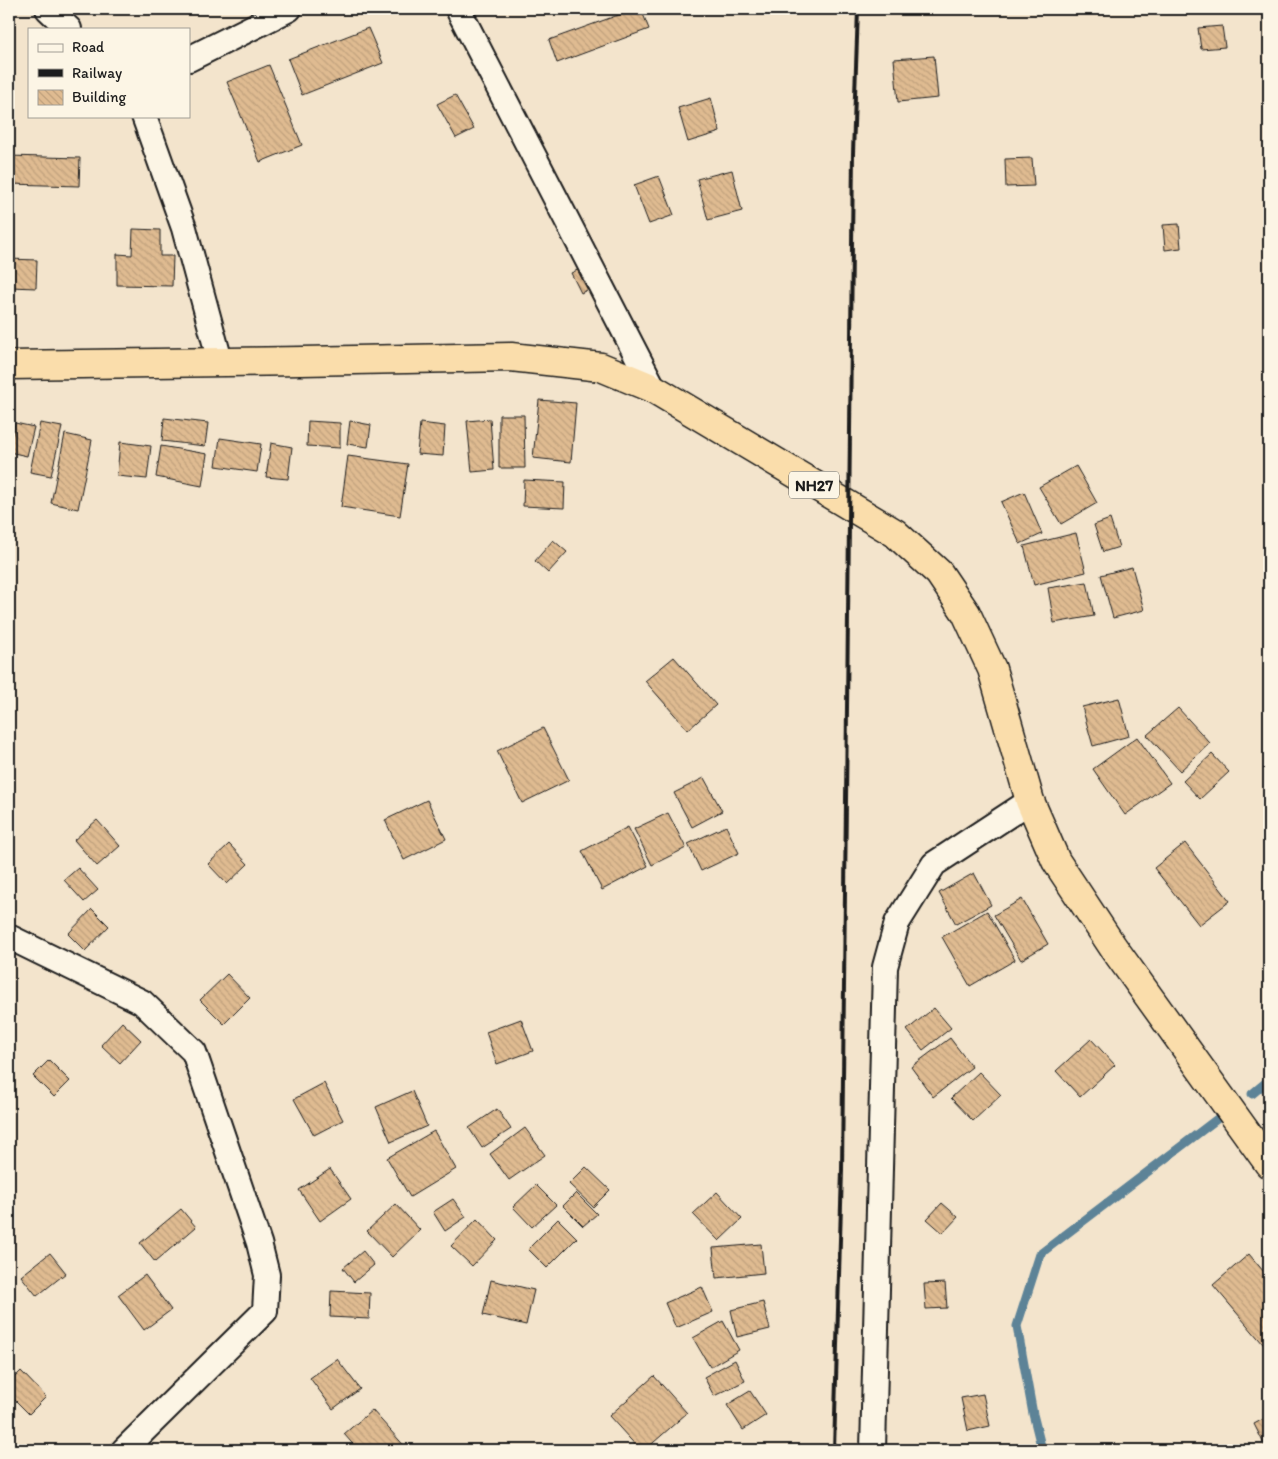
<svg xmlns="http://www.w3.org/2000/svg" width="1278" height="1459" font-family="Itim,sans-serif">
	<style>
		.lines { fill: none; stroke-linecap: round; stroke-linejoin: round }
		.stream { stroke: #5d8397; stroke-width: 9 }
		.building { fill: url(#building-back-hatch); stroke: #1c1c1c }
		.minor-casing { stroke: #1c1c1c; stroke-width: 28 }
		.trunk-casing { stroke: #1c1c1c; stroke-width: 31 }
		.minor { stroke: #fcf5e5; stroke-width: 24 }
		.trunk { stroke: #faddab; stroke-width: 28 }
		.rail { stroke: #1c1c1c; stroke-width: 4 }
		.labels { text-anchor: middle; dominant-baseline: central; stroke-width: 5; stroke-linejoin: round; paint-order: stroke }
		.shield { fill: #fcf5e5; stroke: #5f5d58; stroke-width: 1 }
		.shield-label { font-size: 16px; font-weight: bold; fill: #1c1c1c }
	</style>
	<defs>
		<pattern id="building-back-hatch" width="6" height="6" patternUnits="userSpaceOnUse" patternTransform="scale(1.25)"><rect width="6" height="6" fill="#dfbb91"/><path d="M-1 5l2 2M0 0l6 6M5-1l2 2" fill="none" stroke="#bfa07c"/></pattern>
	</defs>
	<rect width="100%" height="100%" fill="#f3e4cc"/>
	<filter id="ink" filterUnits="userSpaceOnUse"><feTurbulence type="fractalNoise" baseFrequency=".02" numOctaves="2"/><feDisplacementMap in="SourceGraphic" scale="10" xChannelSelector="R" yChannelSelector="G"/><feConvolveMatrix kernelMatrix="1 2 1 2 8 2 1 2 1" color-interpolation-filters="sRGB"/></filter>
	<g filter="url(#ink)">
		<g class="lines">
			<!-- stream -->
			<path class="stream" d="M1252,1094L1269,1080
				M1042,1450L1033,1414L1017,1326L1040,1254L1217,1119"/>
		</g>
		<!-- building -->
		<path class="building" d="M635,9H641L649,29L557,63L549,40Z
			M1222,26L1225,47L1201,49L1198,28Z
			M368,28L383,63L302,95L288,59Z
			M934,56L938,98L898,102L894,59Z
			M269,65L302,145L260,162L227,82Z
			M455,95L474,129L456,138L437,104Z
			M711,98L720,132L688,142L678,108Z
			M9,156L80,158L79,186L9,184Z
			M1032,158L1034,186L1006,187L1005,159Z
			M732,170L742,211L708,220L697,179Z
			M659,176L674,215L649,224L634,185Z
			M1179,224L1181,248L1165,250L1163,225Z
			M133,229L160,230V256H173L172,286L117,285V254L132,255Z
			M9,259L37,260L36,288L9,287Z
			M586,266L595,286L581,293L571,273Z
			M539,400L576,403L571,462L533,458Z
			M499,415H524L525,468H499Z
			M164,418L208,423L205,446L162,441Z
			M490,419L494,470L472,472L467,421Z
			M308,421L340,423V448L307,446Z
			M350,421L371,425L368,447L347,444Z
			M15,423L34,427L27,456L9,452Z
			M40,423L62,427L51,476L30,472Z
			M420,423L445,426L443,456L417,454Z
			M65,434L92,440L78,509L51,503Z
			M220,438L261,444L257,472L216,466Z
			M120,442L151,446L147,479L117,476Z
			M271,443L292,447L288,479L266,477Z
			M161,446L207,454L202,486L156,477Z
			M348,456L408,464L400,516L341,507Z
			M1076,466L1097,503L1061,524L1039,487Z
			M524,480L565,482L564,508L523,506Z
			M1024,492L1042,534L1020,544L1001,502Z
			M1110,519L1119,547L1103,552L1094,525Z
			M1076,533L1086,572L1034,585L1024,546Z
			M553,540L567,552L548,573L535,561Z
			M1132,567L1144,610L1113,618L1101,575Z
			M1087,582L1094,616L1054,623L1048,588Z
			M674,657L716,705L688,730L645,681Z
			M1119,698L1129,736L1093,746L1082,707Z
			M1178,708L1210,743L1180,771L1147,735Z
			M543,728L569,780L522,803L497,751Z
			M1137,737L1170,783L1125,815L1093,769Z
			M1212,754L1229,772L1200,799L1183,781Z
			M704,778L722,811L692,827L674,793Z
			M427,800L446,839L404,860L385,820Z
			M668,813L686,848L652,865L634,829Z
			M97,820L120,846L97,866L74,840Z
			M726,826L739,853L701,871L688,844Z
			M628,827L648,866L602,890L582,851Z
			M1185,843L1230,901L1199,925L1154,868Z
			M229,844L248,864L227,884L208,864Z
			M78,868L98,890L84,902L64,880Z
			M974,873L991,905L956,924L939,893Z
			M1022,899L1048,944L1021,960L994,915Z
			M92,909L109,926L85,951L68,934Z
			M987,911L1015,960L970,986L942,937Z
			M227,974L250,998L224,1024L200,1000Z
			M934,1008L951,1028L923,1050L907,1030Z
			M521,1019L533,1051L497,1064L486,1032Z
			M122,1022L141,1040L120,1063L101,1045Z
			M950,1038L972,1067L933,1097L911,1067Z
			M1091,1039L1115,1065L1080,1097L1056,1071Z
			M49,1060L70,1081L54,1097L33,1076Z
			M979,1072L1001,1095L973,1121L951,1098Z
			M324,1083L343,1120L314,1135L294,1099Z
			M412,1091L427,1126L391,1142L376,1107Z
			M497,1109L511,1129L482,1148L469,1128Z
			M525,1128L545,1155L509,1180L490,1154Z
			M434,1131L456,1169L410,1197L387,1158Z
			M586,1167L610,1190L593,1207L569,1184Z
			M330,1169L351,1199L320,1221L299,1190Z
			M536,1185L556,1205L532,1227L513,1207Z
			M717,1192L742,1219L719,1241L693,1214Z
			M576,1193L597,1214L583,1226L563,1206Z
			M453,1199L466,1217L445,1231L433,1212Z
			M942,1203L958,1217L943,1233L927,1219Z
			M396,1204L420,1230L392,1257L367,1231Z
			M181,1209L196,1227L155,1262L140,1243Z
			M477,1219L497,1240L472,1266L451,1246Z
			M558,1219L577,1238L547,1268L528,1249Z
			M761,1244L764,1273L716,1278L713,1248Z
			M363,1251L374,1265L354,1282L343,1268Z
			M50,1253L66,1273L37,1296L21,1276Z
			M1249,1254L1269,1278V1351L1213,1285Z
			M145,1275L171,1310L144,1330L118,1295Z
			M491,1280L534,1290L526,1325L483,1315Z
			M945,1283L947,1308L926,1309L924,1284Z
			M702,1287L713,1312L676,1328L665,1303Z
			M331,1291L370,1293L369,1319L330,1317Z
			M763,1302L770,1329L737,1337L731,1310Z
			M723,1321L739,1350L710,1367L693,1338Z
			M337,1359L360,1389L333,1409L310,1378Z
			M735,1360L745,1381L714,1396L704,1377Z
			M21,1371L46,1397L29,1414L9,1394V1383Z
			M654,1376L687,1413L645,1450H640L609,1416Z
			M750,1391L766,1415L743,1430L727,1405Z
			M983,1394L990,1426L968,1431L961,1398Z
			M372,1410L408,1450H358L344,1434Z
			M1269,1416V1450H1267L1254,1424Z"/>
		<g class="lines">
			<!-- minor casing -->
			<g class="minor-casing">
				<path id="minor" d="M48,9L69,29
					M458,9L654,389
					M189,59L289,9
					M144,116L184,228L220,361
					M9,937L142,1002L194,1052L259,1243L267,1275L265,1311L124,1450
					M873,1450L885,967L897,923L934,864L1030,801"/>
			</g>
			<!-- trunk casing -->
			<g class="trunk-casing">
				<path id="trunk" d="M9,365L302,361L511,357L601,367L654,389L895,533L939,573L966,613L992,669L1030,801L1056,861L1113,947L1269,1164"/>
			</g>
			<!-- minor -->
			<use href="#minor" class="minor"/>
			<!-- trunk -->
			<use href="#trunk" class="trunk"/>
			<!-- rail -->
			<path class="rail" d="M834,1450L842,1170L853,153L858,9"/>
		</g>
	</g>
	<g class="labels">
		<!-- shield labels -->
		<rect class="shield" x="789" y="471.5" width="50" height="27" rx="4"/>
		<g class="shield-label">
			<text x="814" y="485">NH27</text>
		</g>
	</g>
	<!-- margin -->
	<rect width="1278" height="1459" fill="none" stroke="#fcf5e5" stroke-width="30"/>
	<rect x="15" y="15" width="1248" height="1429" fill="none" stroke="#1c1c1c" stroke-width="2" filter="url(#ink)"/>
	<!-- legend -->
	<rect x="28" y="28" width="162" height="90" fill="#fcf5e5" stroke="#a29e95"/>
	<rect x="38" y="44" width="25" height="8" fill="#fcf5e5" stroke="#a29e95"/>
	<text x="72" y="52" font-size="15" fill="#1c1c1c">Road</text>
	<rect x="38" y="69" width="25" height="8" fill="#1c1c1c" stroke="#a29e95"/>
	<text x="72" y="78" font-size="15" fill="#1c1c1c">Railway</text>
	<rect x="38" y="90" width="25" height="15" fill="url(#building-back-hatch)" stroke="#a29e95"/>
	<text x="72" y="102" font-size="15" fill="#1c1c1c">Building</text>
</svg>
